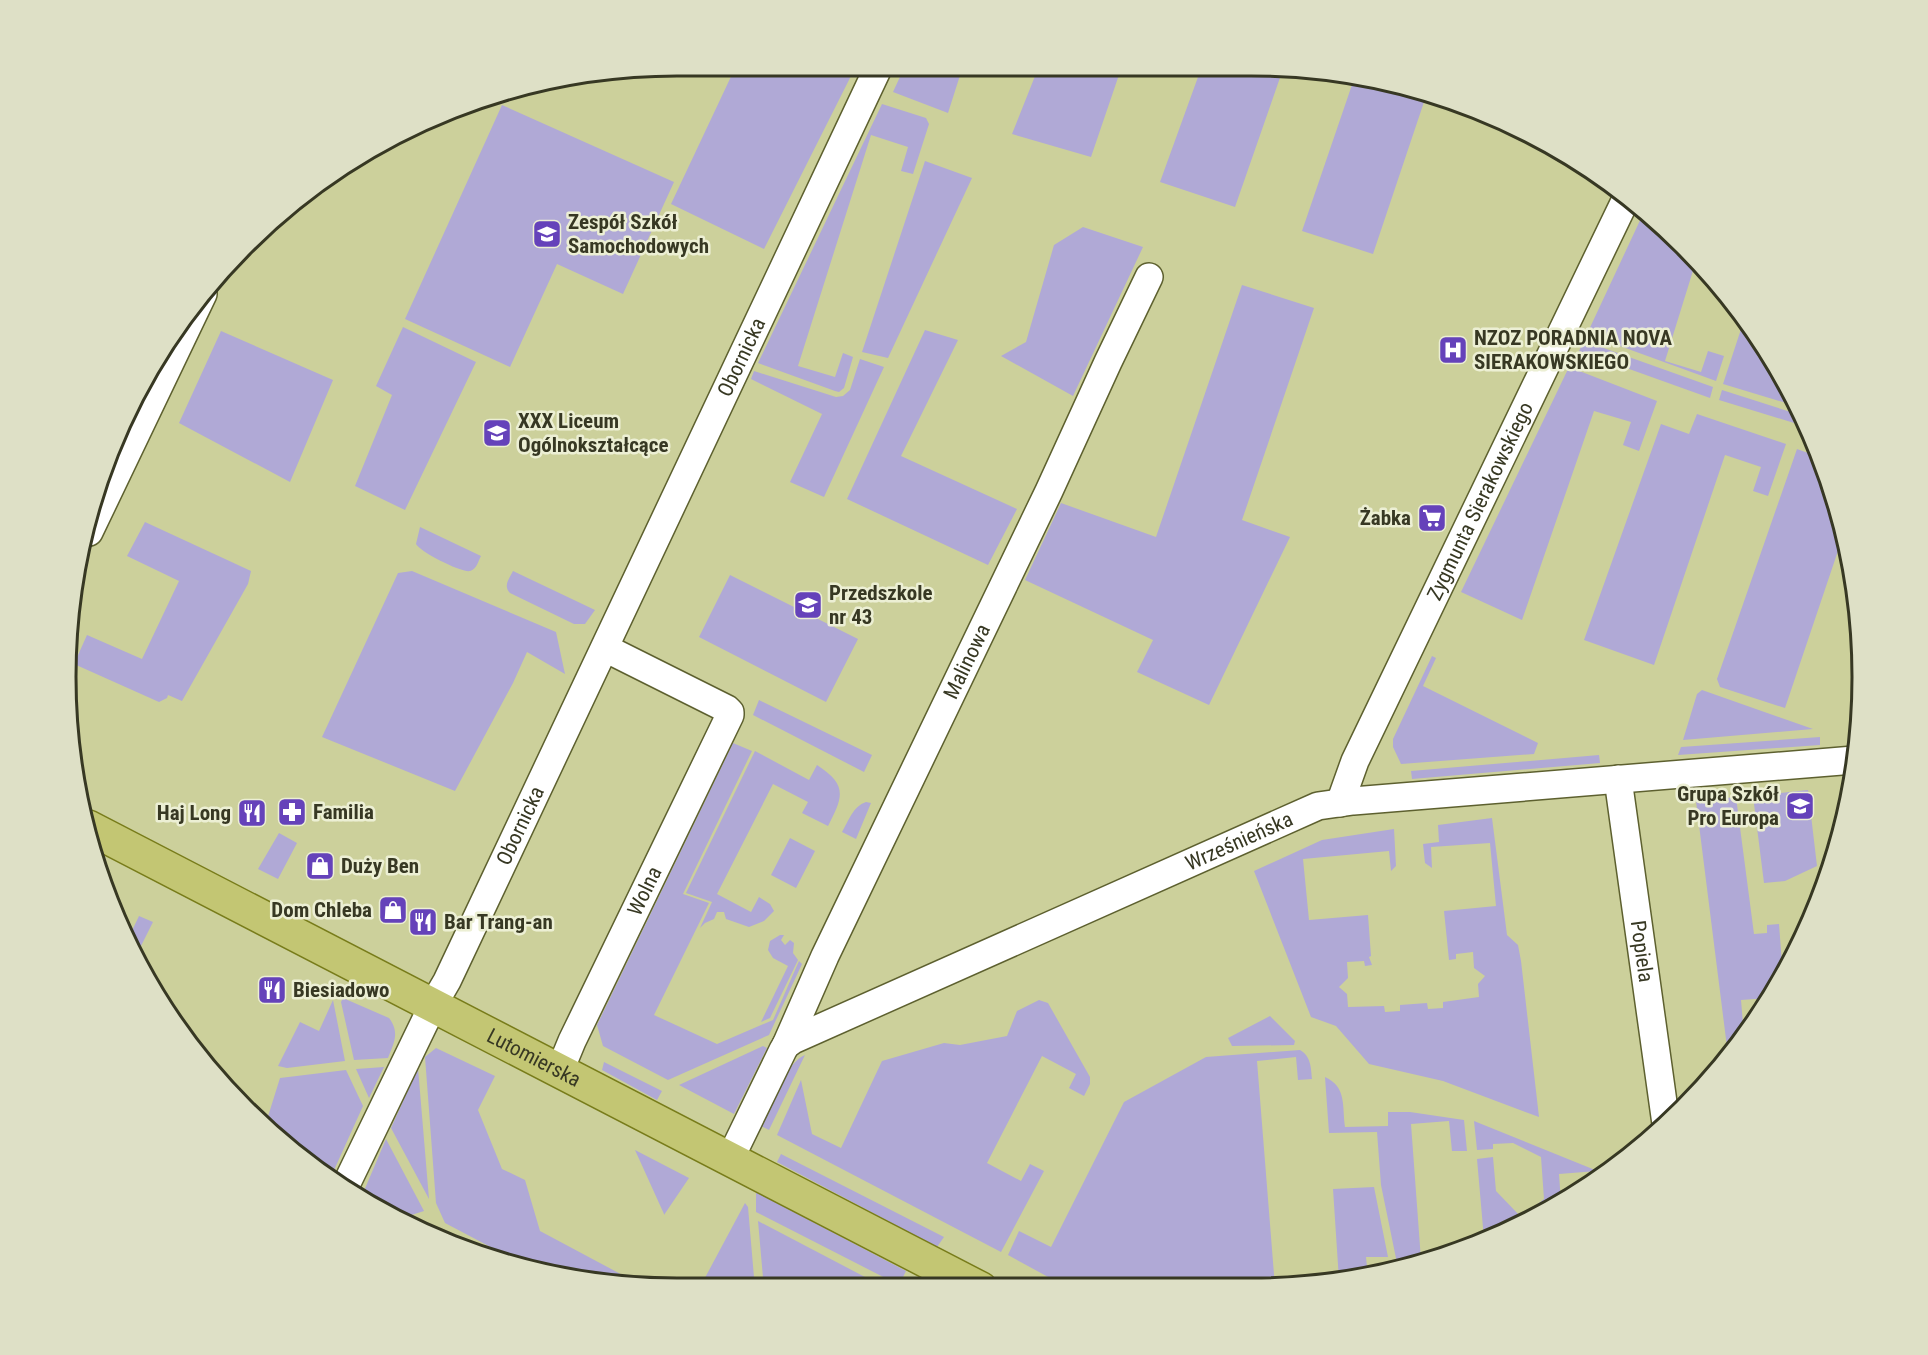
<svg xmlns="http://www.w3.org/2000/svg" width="1928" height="1355" font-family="'Roboto Condensed',sans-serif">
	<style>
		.green { fill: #b0a9d6 }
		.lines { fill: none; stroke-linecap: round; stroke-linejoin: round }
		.minor-casing { stroke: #5d602f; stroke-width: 30 }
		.major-casing { stroke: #787c1a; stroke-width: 36 }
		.minor { stroke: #fff; stroke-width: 27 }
		.major { stroke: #c3c673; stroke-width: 33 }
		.labels { text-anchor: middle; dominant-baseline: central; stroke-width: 5; stroke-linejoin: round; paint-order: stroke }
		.poi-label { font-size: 21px; font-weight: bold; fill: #373823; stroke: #ecefd4; text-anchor: start }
		.street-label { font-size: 21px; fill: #373823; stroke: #ecefd4 }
		.rim { fill: none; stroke: #373823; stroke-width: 3 }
	</style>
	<rect width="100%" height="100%" fill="#ccd09b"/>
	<!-- green -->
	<path class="green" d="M736,66H856L764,249L671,204Z
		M905,66H963L948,113L893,92Z
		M1039,66H1122L1091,157L1012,134Z
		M1202,66H1251L1283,69L1235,207L1160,182Z
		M1355,76L1369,78L1427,93L1373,254L1302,231Z
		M882,104L926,118L929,124L913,174L901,171L908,147L871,135L798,366L835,377L843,353L853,357L844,388L839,392L835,391L758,363Z
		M502,105L674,182L623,294L557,264L510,367L405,319Z
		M925,161L972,178L888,358L862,352Z
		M1643,214L1683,245L1696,261L1665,361L1701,372L1708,351L1724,356L1716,381L1587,334Z
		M1083,227L1143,247L1073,396L1001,356L1026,342L1054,245Z
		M1242,285L1314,308L1242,520L1290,537L1209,705L1137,672L1153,640L1025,580L1061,503L1156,537Z
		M1744,320L1759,338L1796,406L1723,384Z
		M403,327L476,362L405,510L355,486L392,395L376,386Z
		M925,330L958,340L901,456L1017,509L988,565L847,499Z
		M221,331L333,380L290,482L179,423Z
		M1584,341L1713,387L1710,398L1579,351Z
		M860,359L884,367L824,497L790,482L822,414L751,379L754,371L836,397L843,396L850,390Z
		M1569,367L1657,401L1639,451L1623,445L1631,422L1594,411L1522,620L1461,592Z
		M1722,390L1800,415L1807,427L1719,400Z
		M1697,414L1786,444L1768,496L1753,491L1761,467L1725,455L1654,665L1584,640L1661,424L1689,434Z
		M1797,449L1819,457L1843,536L1785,708L1720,687L1717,679Z
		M145,522L251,571L248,584L182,701L168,695L167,698L159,702L74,664L87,635L142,659L179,581L127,556Z
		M420,527L481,556C478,561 477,569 470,571C462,573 420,552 416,544Z
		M412,571L556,632L565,674L527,652L513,683L455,791L322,737L398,573Z
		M513,571L595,610L585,624H574L510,593C503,586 509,579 513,571Z
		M730,575L858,639L826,702L699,637Z
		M1432,656L1436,658L1423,686L1538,743L1534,754L1401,764L1393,747V739Z
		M1702,690L1813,729L1683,740L1697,694Z
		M759,700L872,755L864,772L753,715Z
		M1820,737V745L1678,755L1681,747Z
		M733,743L752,751L683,894L709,903L654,1015L717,1044L773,1020L799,961L802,964L769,1035L668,1080L603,1046L597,1025Z
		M755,751L809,780L817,765C848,785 843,797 828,826L802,813L808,802L773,784L717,894L751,912L759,897L770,904L774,911L764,921L749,927L726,919L724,912H717L714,919L705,923L700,928L712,902L686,893Z
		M1599,755L1600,763L1412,779L1411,771Z
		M1808,790L1817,866L1785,881L1764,883L1753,796Z
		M1736,797L1754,934L1767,933V925L1779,924L1782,964H1787L1769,998L1741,1000L1744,1036L1728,1055L1696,801Z
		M866,802L871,803L856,839L842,832C848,822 853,806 866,802Z
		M1492,818L1507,935L1518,945L1521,961L1539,1117L1443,1081L1369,1064L1336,1026L1311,1017L1254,871L1322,840L1394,829L1396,866L1391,871L1389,851L1303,859L1309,920L1368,915L1371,956L1369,957L1372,965L1365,966L1364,961L1347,962L1348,978L1339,987L1347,994L1348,1007L1384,1006L1385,1012L1400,1011V1005L1427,1003L1428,1009L1443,1008V1002L1479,997L1478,984L1485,976L1474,968L1473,952L1456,954V959L1449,960L1444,911L1496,906L1490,843L1431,847L1432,868L1425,863L1423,844L1439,842L1438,825Z
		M279,833L297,843L278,879L258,869Z
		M790,838L815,851L796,888L771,875Z
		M139,916L153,922L136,956L129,948L127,941Z
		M780,935H784L781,940L785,945L790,940L794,943L793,953L798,960L770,1018L761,1022L788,966L773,958L768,950L770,941Z
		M343,998L389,1018C400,1032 394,1043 388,1058L354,1060L341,1002Z
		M333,1000L345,1061L287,1068L278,1066L300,1022L319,1031Z
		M1039,1000L1048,1003L1090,1077V1084L1084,1096L1069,1088L1076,1074L1042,1056L987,1163L1021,1181L1030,1164L1044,1171L1001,1252L777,1135L801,1080L812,1134L841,1148L882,1061L944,1043L960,1045L1007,1036L1017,1011Z
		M1270,1016L1295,1041L1294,1045L1232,1046L1228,1038Z
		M763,1046L767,1048L734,1114L679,1085Z
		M436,1048L495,1076L478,1110L502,1169L525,1180L540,1231L643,1286L558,1277L534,1270L445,1223L436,1203L425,1057Z
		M1300,1050C1311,1056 1311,1068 1312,1079L1298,1080L1296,1057L1257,1061L1275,1287L1251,1289H1070L1008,1255L1019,1231L1051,1247L1124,1102L1206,1057Z
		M805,1055L769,1130L761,1126C770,1107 786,1062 805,1055Z
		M604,1062L662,1091L657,1100L602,1070Z
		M384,1067L369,1098L356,1069Z
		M418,1068L429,1199L391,1128Z
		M346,1070L363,1106L330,1179L265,1126L280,1078Z
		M1325,1077C1347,1087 1342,1106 1345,1127L1388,1126V1112H1410L1464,1120L1467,1151H1452L1449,1121L1411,1124L1421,1260L1398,1268L1381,1185L1377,1132L1329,1133Z
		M1474,1121L1605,1174L1598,1180L1597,1171L1559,1174L1561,1203L1521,1226L1484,1239L1477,1159L1493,1157L1496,1191L1521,1217L1544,1199L1541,1157L1513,1143L1493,1144V1149L1477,1150Z
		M386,1139L424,1211L399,1219L361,1198Z
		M635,1150L689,1178L664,1215V1214Z
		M781,1154L944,1237L937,1247L777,1162Z
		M1374,1187L1388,1257H1366L1368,1277L1339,1280L1333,1189Z
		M756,1192L906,1271L899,1285L756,1212Z
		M745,1203L748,1207L755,1289H699Z
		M758,1221L886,1288L764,1289Z"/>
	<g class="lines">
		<!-- minor casing -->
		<g class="minor-casing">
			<g id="minor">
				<path d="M89,532L203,294"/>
				<path id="s1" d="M1618,779L1666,1124"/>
				<path id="s2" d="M1340,803L1355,761L1625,201"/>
				<path id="s3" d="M786,1045L825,956L1049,491L1108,362L1149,277"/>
				<path id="s4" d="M560,1070L572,1041L730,715V712L727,709L605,648"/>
				<path id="s5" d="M730,1159L783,1050L786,1045L793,1040L1318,806L1353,801L1854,760"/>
				<path id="s6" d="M344,1189L433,1005L447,981L879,66"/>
			</g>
		</g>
		<!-- major casing -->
		<g class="major-casing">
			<g id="major">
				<path id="s7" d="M88,827L981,1289"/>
			</g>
		</g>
		<!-- minor -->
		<use href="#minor" class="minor"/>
		<!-- major -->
		<use href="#major" class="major"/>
	</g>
	<!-- icons -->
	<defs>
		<g id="school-square" transform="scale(1.5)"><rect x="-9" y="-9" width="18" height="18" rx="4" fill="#6542ba" stroke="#ecefd4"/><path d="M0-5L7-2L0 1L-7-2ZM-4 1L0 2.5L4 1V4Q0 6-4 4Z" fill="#fff"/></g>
		<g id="hospital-square" transform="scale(1.5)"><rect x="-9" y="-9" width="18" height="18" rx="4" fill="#6542ba" stroke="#ecefd4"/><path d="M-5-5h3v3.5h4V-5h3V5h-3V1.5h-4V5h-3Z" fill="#fff"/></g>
		<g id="supermarket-square" transform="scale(1.5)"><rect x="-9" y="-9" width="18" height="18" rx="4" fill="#6542ba" stroke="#ecefd4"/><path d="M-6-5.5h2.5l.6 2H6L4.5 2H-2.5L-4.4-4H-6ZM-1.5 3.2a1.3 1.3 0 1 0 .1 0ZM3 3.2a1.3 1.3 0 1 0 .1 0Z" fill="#fff"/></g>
		<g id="pharmacy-square" transform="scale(1.5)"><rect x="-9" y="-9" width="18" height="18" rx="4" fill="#6542ba" stroke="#ecefd4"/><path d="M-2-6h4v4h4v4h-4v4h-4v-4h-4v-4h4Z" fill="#fff"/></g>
		<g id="restaurant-square" transform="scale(1.5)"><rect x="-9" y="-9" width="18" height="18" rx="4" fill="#6542ba" stroke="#ecefd4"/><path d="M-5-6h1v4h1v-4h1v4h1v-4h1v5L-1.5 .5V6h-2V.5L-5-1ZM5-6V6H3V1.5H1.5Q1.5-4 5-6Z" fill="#fff"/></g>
		<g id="shop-square" transform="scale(1.5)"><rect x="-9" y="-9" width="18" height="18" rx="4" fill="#6542ba" stroke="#ecefd4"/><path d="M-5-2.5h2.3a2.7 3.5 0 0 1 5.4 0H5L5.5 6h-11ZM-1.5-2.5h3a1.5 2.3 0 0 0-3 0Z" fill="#fff"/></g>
	</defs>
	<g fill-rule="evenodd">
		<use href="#school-square" x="547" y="234"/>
		<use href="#hospital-square" x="1453" y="350"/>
		<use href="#school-square" x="497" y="433"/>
		<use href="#supermarket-square" x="1432" y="518"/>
		<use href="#school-square" x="808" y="605"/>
		<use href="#school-square" x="1800" y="806"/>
		<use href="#pharmacy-square" x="292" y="812"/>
		<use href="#restaurant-square" x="252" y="813"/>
		<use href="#shop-square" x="320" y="866"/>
		<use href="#shop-square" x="393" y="910"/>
		<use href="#restaurant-square" x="423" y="922"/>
		<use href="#restaurant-square" x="272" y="990"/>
	</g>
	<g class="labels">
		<!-- poi labels -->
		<g class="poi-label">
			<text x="568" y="222">Zespół Szkół<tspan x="568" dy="24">Samochodowych</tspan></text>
			<text x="1474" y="338">NZOZ PORADNIA NOVA<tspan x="1474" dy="24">SIERAKOWSKIEGO</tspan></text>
			<text x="518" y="421">XXX Liceum<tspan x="518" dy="24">Ogólnokształcące</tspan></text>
			<text x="1411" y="518" text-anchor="end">Żabka</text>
			<text x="829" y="593">Przedszkole<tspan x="829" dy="24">nr 43</tspan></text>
			<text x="1779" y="794" text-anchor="end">Grupa Szkół<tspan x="1779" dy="24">Pro Europa</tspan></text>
			<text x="313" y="812">Familia</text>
			<text x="231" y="813" text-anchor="end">Haj Long</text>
			<text x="341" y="866">Duży Ben</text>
			<text x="372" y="910" text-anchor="end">Dom Chleba</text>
			<text x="444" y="922">Bar Trang-an</text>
			<text x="293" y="990">Biesiadowo</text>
		</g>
		<!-- street labels -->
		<g class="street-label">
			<text stroke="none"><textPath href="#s6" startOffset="922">Obornicka</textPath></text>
			<text stroke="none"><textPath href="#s2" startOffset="333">Zygmunta Sierakowskiego</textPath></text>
			<text stroke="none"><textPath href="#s3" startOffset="424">Malinowa</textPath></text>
			<text stroke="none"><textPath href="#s6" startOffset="404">Obornicka</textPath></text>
			<text stroke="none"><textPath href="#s5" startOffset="624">Wrześnieńska</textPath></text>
			<text stroke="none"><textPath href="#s4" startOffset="198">Wolna</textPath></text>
			<text stroke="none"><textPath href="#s1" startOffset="174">Popiela</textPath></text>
			<text stroke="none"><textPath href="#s7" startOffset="502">Lutomierska</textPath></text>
		</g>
	</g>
	<!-- crop -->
	<path d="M0 0H1928V1355H0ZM677 76H1251A601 601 0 0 1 1852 677V677A601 601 0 0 1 1251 1278H677A601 601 0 0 1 76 677V677A601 601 0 0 1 677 76Z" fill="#dee0c6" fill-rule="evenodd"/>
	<path class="rim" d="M677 76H1251A601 601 0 0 1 1852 677V677A601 601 0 0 1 1251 1278H677A601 601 0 0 1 76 677V677A601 601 0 0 1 677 76Z"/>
</svg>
